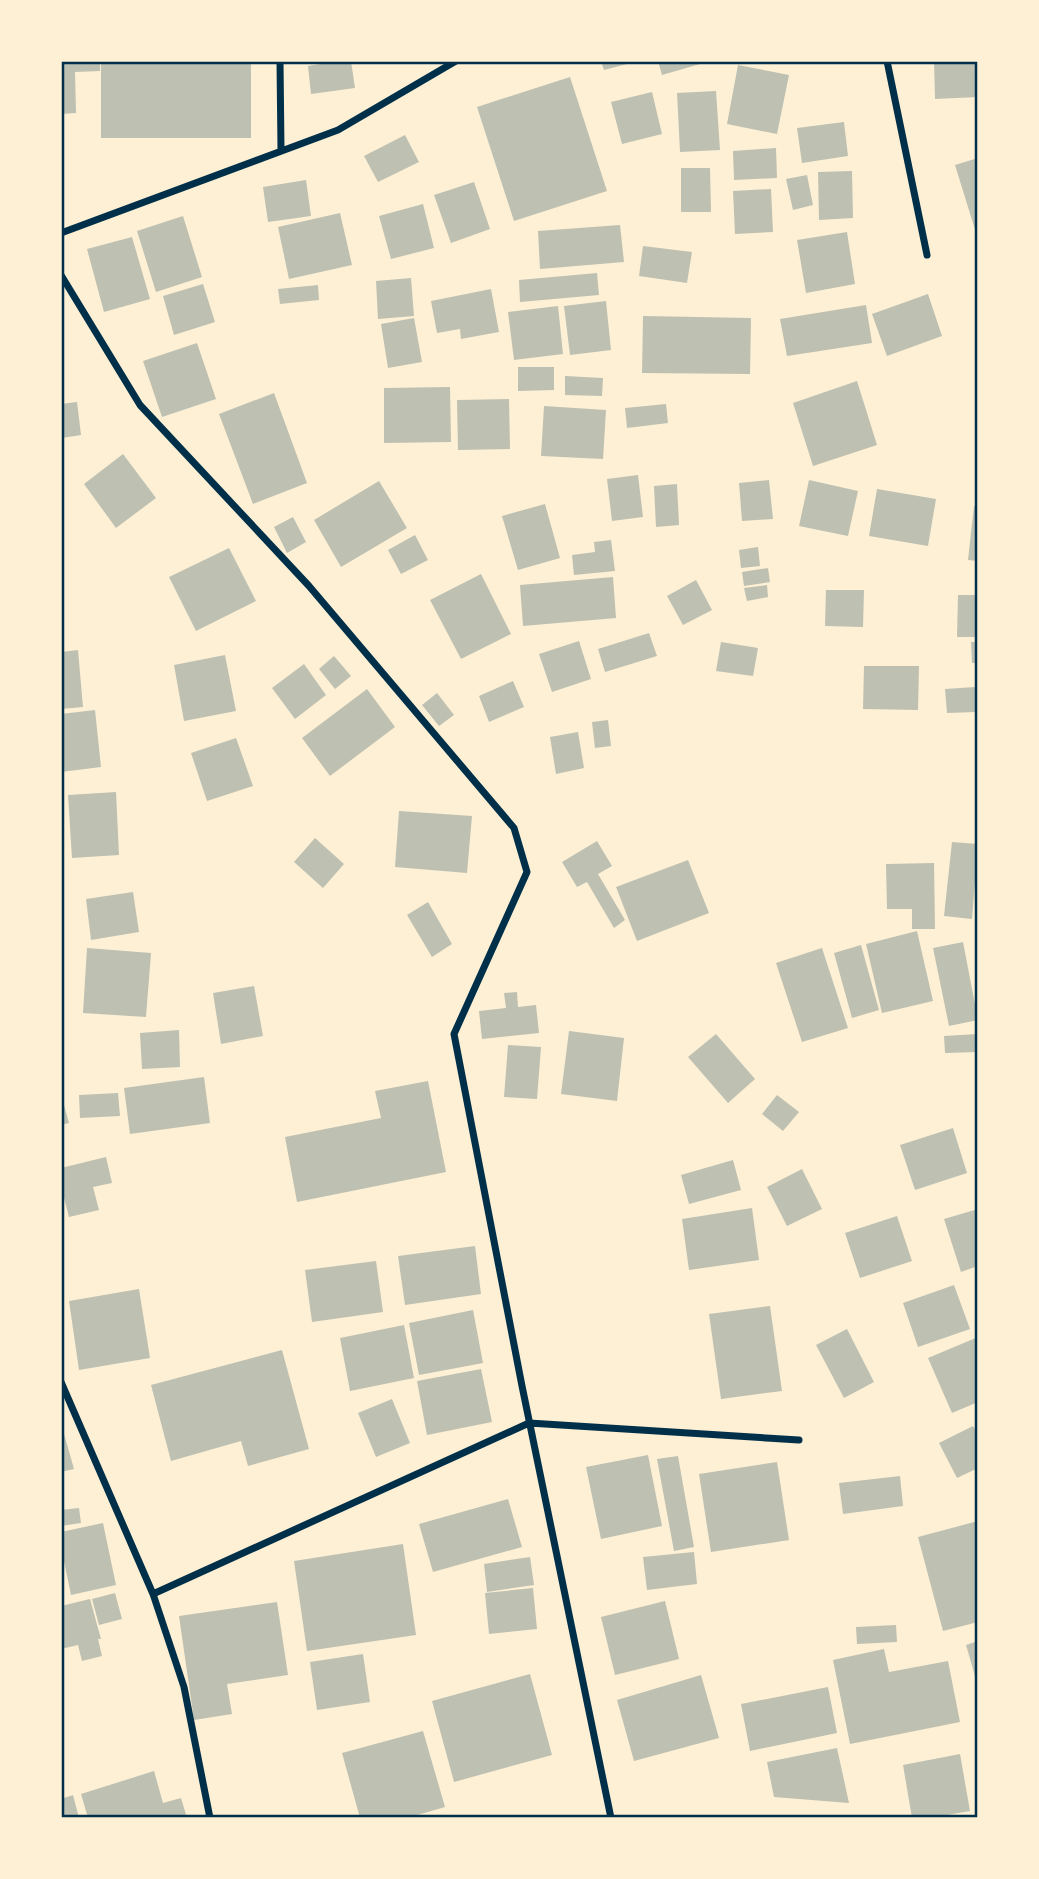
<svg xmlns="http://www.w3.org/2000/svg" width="1039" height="1879" font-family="'Libre Baskerville',serif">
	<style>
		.building { fill: #bec0b2 }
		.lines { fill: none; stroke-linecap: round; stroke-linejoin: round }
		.minor { stroke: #003049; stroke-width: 7 }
		.neatline { fill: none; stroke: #003049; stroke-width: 2.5 }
	</style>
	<rect width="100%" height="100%" fill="#fdf0d5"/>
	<!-- building -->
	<path class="building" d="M61,61H100V71L75,72L76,113L61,114Z
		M101,61H251V138H101Z
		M337,61H351L355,88L311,94L308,66Z
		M601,61H626L627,64L604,70Z
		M658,61H707V62L662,75Z
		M934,61H978V97L935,99Z
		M738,65L789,75L777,134L727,124Z
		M570,77L607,191L514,221L477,107Z
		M716,91L720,150L680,152L677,93Z
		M652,92L662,134L622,144L611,102Z
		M844,122L848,156L802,163L797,128Z
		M405,135L419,162L378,182L364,156Z
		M776,148L777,178L734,180L733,151Z
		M978,158V236H977L955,165Z
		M681,168H710L711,212H681Z
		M852,171L853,218L819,220L818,172Z
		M807,175L813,205L793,210L786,179Z
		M306,180L311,216L268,222L263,187Z
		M474,182L490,229L451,243L434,195Z
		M771,189L773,232L735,234L733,191Z
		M423,204L434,248L391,259L379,216Z
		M340,213L352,265L289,279L278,227Z
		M183,216L202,277L156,292L137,231Z
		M620,225L624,262L540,269L538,231Z
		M847,232L855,284L806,293L797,240Z
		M132,237L150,299L104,312L87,249Z
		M643,246L692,252L687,283L639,276Z
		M597,273L599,295L520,302L519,280Z
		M411,278L414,316L378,319L376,281Z
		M203,284L215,322L174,335L163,296Z
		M318,285L319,300L280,304L278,289Z
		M491,289L499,332L461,339L460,329L437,333L431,301Z
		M928,294L942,336L887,356L872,314Z
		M606,301L611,350L570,355L564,306Z
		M866,305L872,343L787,356L780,319Z
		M558,306L563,354L514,360L508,312Z
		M643,316L751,318L750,374L642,373Z
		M414,318L422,362L388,368L381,324Z
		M197,343L216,399L162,417L143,361Z
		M518,367H554V390L518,391Z
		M565,376L603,378L602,396L565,395Z
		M857,381L877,445L813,466L793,403Z
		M450,387L451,442L384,443V388Z
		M274,393L307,483L253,504L219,414Z
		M509,399L510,449L458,450L457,400Z
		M77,402L81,435L62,438L61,404Z
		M666,404L668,423L627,428L625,408Z
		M544,406L606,410L603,459L541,456Z
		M123,454L156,498L116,528L84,484Z
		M638,475L643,517L612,521L607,479Z
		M769,480L773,519L742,521L739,483Z
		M809,480L858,491L848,536L799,526Z
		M379,481L407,528L341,567L314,520Z
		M677,484L679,525L656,527L654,486Z
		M877,489L936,499L928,546L869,536Z
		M545,504L560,558L518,570L502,516Z
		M974,506L978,507V561L968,560Z
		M293,517L306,542L287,553L274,527Z
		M415,535L428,560L401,574L388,550Z
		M611,540L615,571L574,575L572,555L595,552L594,542Z
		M758,547L760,566L741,568L739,550Z
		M229,548L256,601L196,631L169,577Z
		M768,568L770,582L744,586L742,572Z
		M481,574L511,634L461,659L430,600Z
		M613,577L616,618L523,626L520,585Z
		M696,580L712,610L683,625L667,596Z
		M767,585L768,597L747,601L744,588Z
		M826,590H864L863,627L825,626Z
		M958,595H978V637H957Z
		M649,633L657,656L605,672L598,649Z
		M579,641L591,679L552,692L539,654Z
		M721,642L758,648L753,676L716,671Z
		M971,642H978V663H972Z
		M78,650L83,707L61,709V652Z
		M225,655L236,711L184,721L174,665Z
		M334,656L351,676L335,689L319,669Z
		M304,664L326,695L295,719L272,688Z
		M864,666H919L918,710L863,709Z
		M513,681L524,707L489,722L479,696Z
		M975,687L976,712L947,713L945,689Z
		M367,689L395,727L330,776L302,738Z
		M437,693L454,715L439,726L422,705Z
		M95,710L101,767L61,772V714Z
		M608,720L611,746L595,748L592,722Z
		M578,732L584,768L556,774L550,737Z
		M236,738L253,786L207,801L191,753Z
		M116,792L119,855L72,858L68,795Z
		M399,811L472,816L467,873L395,867Z
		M315,838L344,864L323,888L294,862Z
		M597,841L612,866L598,874L625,920L614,928L587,882L577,887L562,862Z
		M952,842L978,844L972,919L944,916Z
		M688,860L709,913L637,941L616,887Z
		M934,863L935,929H912V909H887L886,864Z
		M133,892L139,932L91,940L86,899Z
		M428,902L452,944L432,957L407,915Z
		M917,931L933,1001L882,1013L866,944Z
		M963,942L978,1020L949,1026L933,948Z
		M861,945L879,1010L852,1018L834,953Z
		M87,948L151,953L146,1017L83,1013Z
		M822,948L848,1028L802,1042L776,963Z
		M254,986L263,1036L221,1044L213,993Z
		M517,992L518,1007L536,1005L539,1033L482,1039L479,1011L506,1008L504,993Z
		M179,1030L180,1067L142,1069L140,1033Z
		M569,1031L624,1038L617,1101L561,1094Z
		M716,1034L755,1079L728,1103L688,1057Z
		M978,1034V1052L945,1053L944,1036Z
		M508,1045L541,1047L537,1099L504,1097Z
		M204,1077L210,1123L130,1134L124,1088Z
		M428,1081L446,1172L297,1202L285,1137L381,1118L375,1091Z
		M118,1093L120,1116L80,1118L79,1095Z
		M61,1094L69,1123L61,1125Z
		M777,1095L799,1112L783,1131L762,1114Z
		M953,1128L967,1173L915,1190L900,1145Z
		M106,1157L112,1183L93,1187L99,1210L69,1217L61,1186V1168Z
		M733,1160L741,1190L689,1204L681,1175Z
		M802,1169L822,1209L787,1226L767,1187Z
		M752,1208L759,1260L689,1270L682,1219Z
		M978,1209V1266L961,1272L944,1219Z
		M897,1216L912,1261L860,1278L845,1233Z
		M475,1246L481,1294L405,1305L398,1256Z
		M376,1261L383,1312L312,1322L305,1270Z
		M954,1285L970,1329L918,1347L903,1303Z
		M139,1289L150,1358L79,1370L69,1301Z
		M770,1306L782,1391L721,1399L709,1314Z
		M473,1310L483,1363L419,1375L409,1323Z
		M404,1325L414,1378L350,1391L340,1338Z
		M847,1329L874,1382L844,1398L816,1345Z
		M978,1337V1402L952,1413L928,1358Z
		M282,1350L309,1449L248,1466L241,1441L171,1461L151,1385Z
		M481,1369L492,1422L427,1435L417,1381Z
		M392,1399L410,1443L376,1457L358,1413Z
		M61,1423L74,1469L61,1472Z
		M973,1426L978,1435V1468L957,1478L939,1443Z
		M648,1455L662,1526L601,1539L586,1467Z
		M678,1456L694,1547L674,1551L657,1459Z
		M777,1462L789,1540L711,1552L699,1474Z
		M900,1476L903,1506L843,1514L839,1483Z
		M508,1499L522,1547L433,1572L419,1524Z
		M79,1508L81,1523L61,1526V1510Z
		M978,1521V1622L943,1631L918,1537Z
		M103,1523L116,1585L71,1595L61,1547V1532Z
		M403,1544L416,1635L307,1651L294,1561Z
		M694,1552L697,1584L647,1590L643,1557Z
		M530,1557L534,1585L487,1592L484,1564Z
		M533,1588L537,1629L489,1634L485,1593Z
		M115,1593L122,1619L99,1625L92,1599Z
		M90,1599L101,1639H98L102,1656L82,1661L78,1645L61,1649V1606Z
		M665,1601L679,1659L615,1675L601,1617Z
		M277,1602L288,1675L227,1684L232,1714L194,1720L179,1616Z
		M896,1625L897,1642L857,1644L856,1627Z
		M978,1641V1675L975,1676L966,1645Z
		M884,1649L889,1672L948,1661L960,1722L850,1744L833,1660Z
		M363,1654L370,1702L317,1710L310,1662Z
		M530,1674L552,1755L454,1782L432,1701Z
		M701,1675L719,1738L634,1761L617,1700Z
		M828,1687L837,1733L750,1751L741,1704Z
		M423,1731L445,1807L407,1818H360L342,1753Z
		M837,1748L849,1803L774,1797L767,1762Z
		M960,1754L970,1811L930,1818H912L903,1765Z
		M154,1771L163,1803L181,1798L187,1818H88L81,1794Z
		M73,1795L79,1818H61V1799Z"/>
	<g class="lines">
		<!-- minor -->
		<path class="minor" d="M280,61L281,150
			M887,61L927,255
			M61,233L338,130L456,61
			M61,275L140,405L309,586L514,828L527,872L454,1034L522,1386L611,1818
			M61,1382L153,1594L184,1687L210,1818
			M153,1594L529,1423L799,1440"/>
	</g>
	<!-- border -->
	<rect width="1039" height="1879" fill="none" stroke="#fdf0d5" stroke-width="126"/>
	<rect x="63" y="63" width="913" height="1753" class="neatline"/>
</svg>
